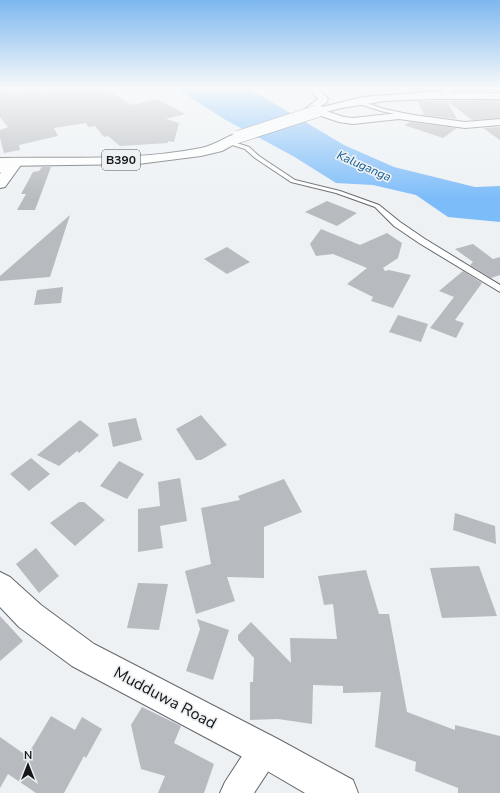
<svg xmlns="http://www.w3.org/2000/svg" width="500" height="793" font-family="'Nunito Sans',sans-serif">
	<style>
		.water { fill: #7cbcf9 }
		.building { fill: #b7babe }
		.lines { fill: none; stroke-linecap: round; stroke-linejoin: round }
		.lane-casing { stroke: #65686b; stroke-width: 2 }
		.street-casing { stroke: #65686b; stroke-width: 2 }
		.secondary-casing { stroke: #65686b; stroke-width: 2 }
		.primary-casing { stroke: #65686b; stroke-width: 2 }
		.lane { fill: #fff; fill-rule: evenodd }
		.street { fill: #fff; fill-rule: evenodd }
		.secondary { fill: #fff; fill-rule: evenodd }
		.primary { fill: #fff; fill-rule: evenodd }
		.primary-bridge-casing { stroke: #65686b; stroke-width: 13; stroke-linecap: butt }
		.primary-bridge { stroke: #fff; stroke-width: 12 }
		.labels { text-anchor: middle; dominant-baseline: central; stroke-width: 3.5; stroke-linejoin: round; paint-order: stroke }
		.shield { fill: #edf1f4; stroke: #56585a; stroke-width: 1 }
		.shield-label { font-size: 12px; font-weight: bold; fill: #161718 }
		.far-water-label { font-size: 12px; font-style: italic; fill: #145b92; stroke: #edf1f4 }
		.near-street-label { font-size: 16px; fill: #161718; stroke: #edf1f4 }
	</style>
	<rect width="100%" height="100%" fill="#edf1f4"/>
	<!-- water -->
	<path class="water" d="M176,88H248L344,145L394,167L475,187L500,186V222L448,217L416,195L373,185L336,183L293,156L224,119Z"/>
	<!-- building -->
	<path class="building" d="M0,88H5L11,93L34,88H39L42,91L61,88H104L132,105L157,99L185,114L166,119L179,123L174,142L168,141V143L120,146L108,136L104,137L95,126L88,127L86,123L54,128L58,136L19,145L20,150L4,153L0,138V130L8,127L0,117Z
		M410,88H442L441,91L412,92Z
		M455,88H490L496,89L498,91H454Z
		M500,100V118L472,120L447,101L457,119L422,115L424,114L417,101Z
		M410,122L457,128L443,138L404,125Z
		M500,127V140L483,128Z
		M42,167H51L35,210H17L26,194H21L33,172L39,171Z
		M327,201L357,213L337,226L305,212Z
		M70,215L50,277L0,281V276Z
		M321,229L360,245L387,233L402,243L398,258L383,268L385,271L389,270L411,275L393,308L371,301L373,297L347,284L367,268L333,254L316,256L310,244Z
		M473,244L493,259L500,257V275L491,278L470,265L473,262L455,249Z
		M227,247L250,262L227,274L204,259Z
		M463,271L482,283L455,320L464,323L456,338L430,328L454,297L439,291Z
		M63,287L61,303L34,305L37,290Z
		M398,315L428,324L421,342L389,332Z
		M201,415L227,445L201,460H196L176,429Z
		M136,418L142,440L113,447L108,423Z
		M80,420L99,435L79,453L77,451L59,466L37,455Z
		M31,458L50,474L29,491L10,474Z
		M119,461L144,474L127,499L100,486Z
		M180,478L187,521L160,526L163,548L138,552V509L160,506L158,482Z
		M284,479L302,512L264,527V578L227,577L235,601L196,614L185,571L211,564L201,508L240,500L238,496Z
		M79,502H84L105,520L75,546L50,523Z
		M455,513L495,526L496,544L453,530Z
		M36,548L59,576L39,593L16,564Z
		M479,566L497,616L442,618L430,568Z
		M366,570L379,614H389L407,712L455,730V725L500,736V793H458V788L415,771L416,762L375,747L381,692L343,693V686L313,685L312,724L278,719L250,720V682H253L254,658L238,640V635L251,622L291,663L290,638L337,639L333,604L324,605L318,576Z
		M138,583L168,584L159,630L127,628Z
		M0,616L23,641L0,661Z
		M197,619L229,630L213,680L186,671L200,629Z
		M142,707L181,726L174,743L214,764L204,793H158L165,776L141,769L131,725Z
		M51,716L75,730L82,717L102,729L86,758L84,756L64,793H36L8,774L0,788V737L27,756Z"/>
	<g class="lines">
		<!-- lane casing -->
		<g class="lane-casing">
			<path id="lane" d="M355,99L384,109L413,115L410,117L381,111L353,102L352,101Z
				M228,140L249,147L259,156L295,180L340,191L379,205L400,222L425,239L500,285V292L419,243L394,226L375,207L336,193L291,182L255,158L245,149L226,143L225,142Z"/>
		</g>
		<!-- street casing -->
		<g class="street-casing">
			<path id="street" d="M307,88H317L328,98L326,103L317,108L344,117L353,118L399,113L465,122L500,119V125L465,128L399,119L353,124L339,122L309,112L306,108L318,99Z
				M444,88H454L448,97L445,98L440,95Z
				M9,159L13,160L15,162L4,171L0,173V163Z
				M264,735L275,739L279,750L275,761L254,793H220L225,782L253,739Z"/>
		</g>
		<!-- secondary casing -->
		<g class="secondary-casing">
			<path id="secondary" d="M16,158L21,159L23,162L5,187L0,188V174L11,159Z
				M0,572L10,577L41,605L94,644L276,738L353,780L358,793H305L252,762L72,666L19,627L0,607Z"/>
		</g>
		<!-- primary casing -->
		<g class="primary-casing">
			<path id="primary" d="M431,92L500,93V99H431L385,101L342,108L318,114L314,113L312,111L314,109L363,97Z
				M238,133L242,134L244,137L242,140L222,151L201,156L138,164L0,166V158C67,157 136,161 201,148C215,145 225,137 238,133Z"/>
		</g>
		<!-- lane -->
		<use href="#lane" class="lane"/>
		<!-- street -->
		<use href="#street" class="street"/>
		<!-- secondary -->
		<use href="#secondary" class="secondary"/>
		<!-- primary -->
		<use href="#primary" class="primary"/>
		<!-- primary-bridge casing -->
		<g class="primary-bridge-casing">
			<path id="primary-bridge" d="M238,137L318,111"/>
		</g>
		<!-- primary-bridge -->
		<use href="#primary-bridge" class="primary-bridge"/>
	</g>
	<!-- sky -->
	<linearGradient id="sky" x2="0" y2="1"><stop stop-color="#7db7ef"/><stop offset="0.44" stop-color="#f7f9fa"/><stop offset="1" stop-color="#f7f9fa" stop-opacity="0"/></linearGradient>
	<rect width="500" height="199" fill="url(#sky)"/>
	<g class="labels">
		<!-- shield labels -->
		<rect class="shield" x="102" y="150" width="38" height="20" rx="3"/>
		<g class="shield-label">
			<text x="121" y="160">B390</text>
		</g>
		<!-- far-water labels -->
		<g class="far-water-label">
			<text transform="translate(364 166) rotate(24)">Kaluganga</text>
		</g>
		<!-- near-street labels -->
		<g class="near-street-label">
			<text transform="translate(165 698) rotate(28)">Mudduwa Road</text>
		</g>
	</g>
	<!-- north arrow -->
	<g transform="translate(28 765)" stroke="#edf1f4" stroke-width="3" paint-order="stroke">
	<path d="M0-3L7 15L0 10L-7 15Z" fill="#161718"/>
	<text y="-6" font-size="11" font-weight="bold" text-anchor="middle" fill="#161718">N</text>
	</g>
</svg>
